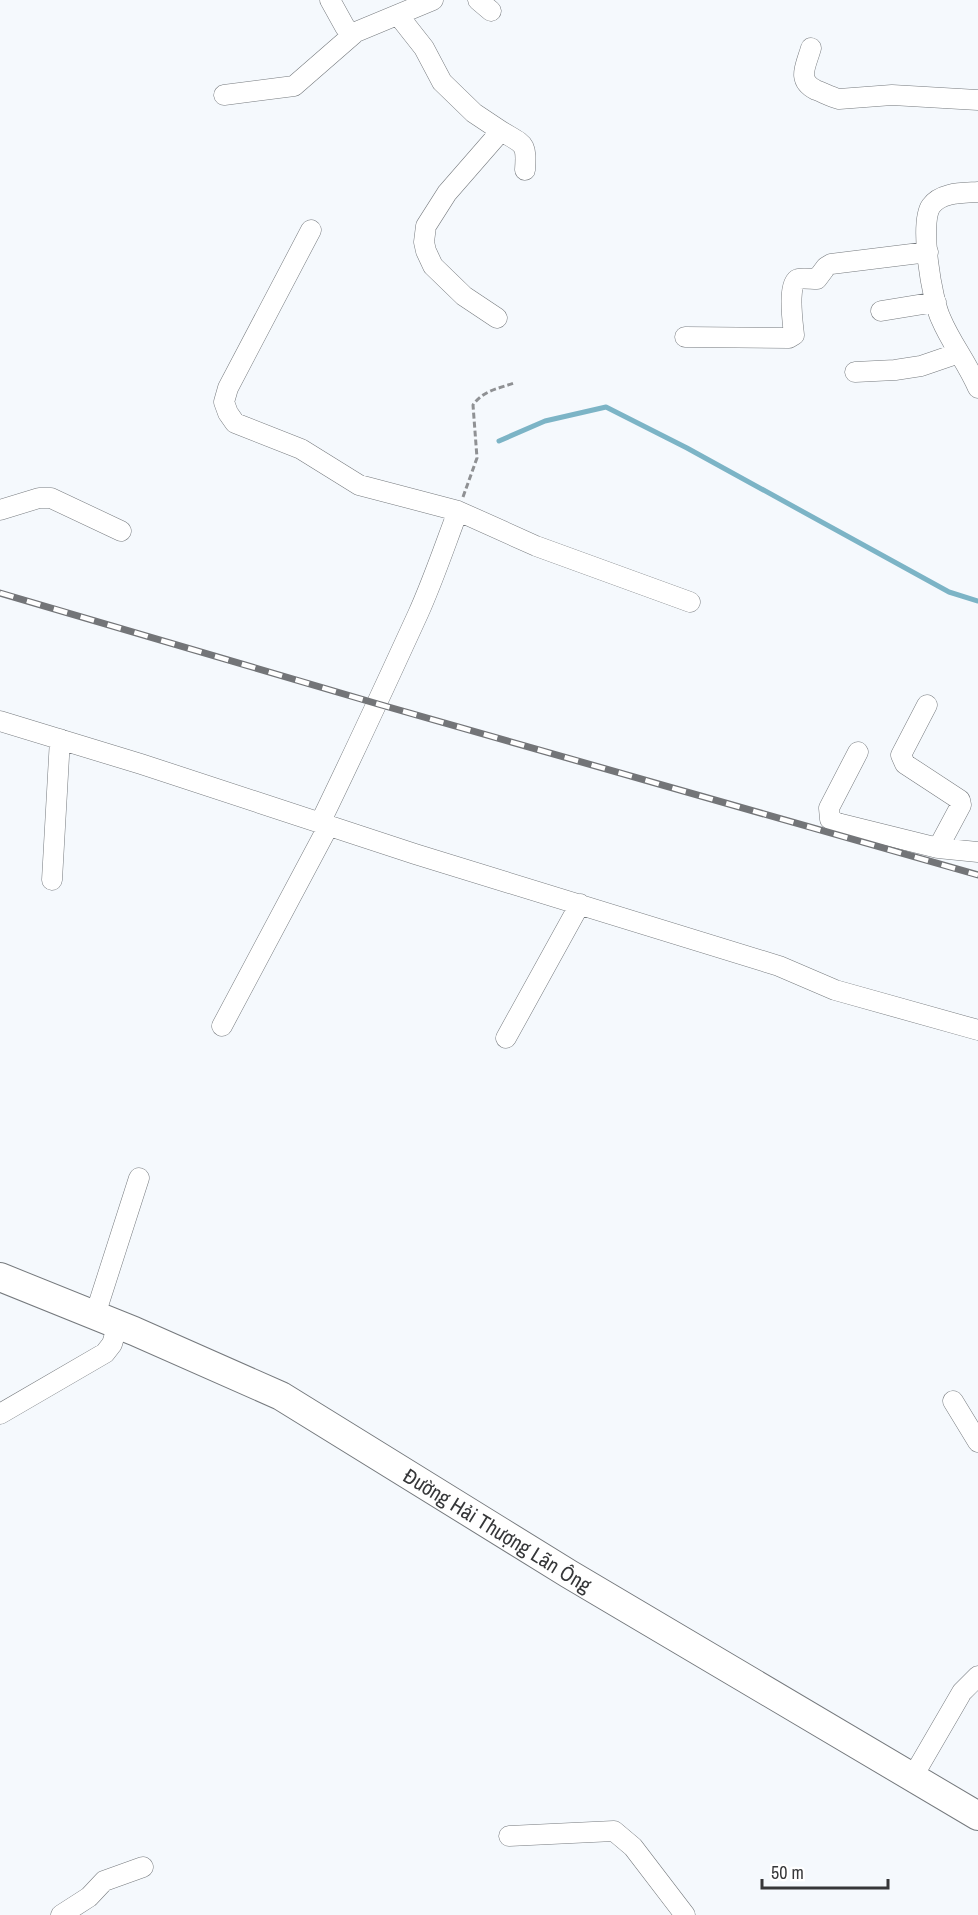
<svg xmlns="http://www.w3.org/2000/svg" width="978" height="1915" font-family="'Archivo Narrow',sans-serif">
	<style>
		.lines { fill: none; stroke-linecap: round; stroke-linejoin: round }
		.stream { stroke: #7cb4c6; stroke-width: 5 }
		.street-casing { stroke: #767a7e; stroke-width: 21 }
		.secondary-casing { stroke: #767a7e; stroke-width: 30 }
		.path { stroke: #8f9194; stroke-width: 3; stroke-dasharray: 6 3; stroke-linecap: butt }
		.street { stroke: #fff; stroke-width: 20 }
		.secondary { stroke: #fff; stroke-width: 28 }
		.rail-casing { stroke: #737578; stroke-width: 7 }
		.rail { stroke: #fff; stroke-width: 4.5; stroke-dasharray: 14; stroke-linecap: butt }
		.labels { text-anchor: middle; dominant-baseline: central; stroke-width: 4.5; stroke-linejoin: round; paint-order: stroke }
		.street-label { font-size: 21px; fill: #363739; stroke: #fff }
	</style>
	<rect width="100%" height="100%" fill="#f5f9fd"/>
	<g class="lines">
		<!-- stream -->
		<path class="stream" d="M499,441L545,421L606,407L687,448L949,592L978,601"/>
		<!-- street casing -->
		<g class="street-casing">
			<path id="street" d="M330,0L345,27L350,32H356L433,0
				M478,0L491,11
				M398,15L424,48L442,82L474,113L501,131
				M811,48C806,66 796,80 816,90C824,93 831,97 839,99L892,95L978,100
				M224,95L294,86L356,32
				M978,192C963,193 941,192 931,206C919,223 932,301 941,319C951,343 968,364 978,388
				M311,230L228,388L224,402L228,413L235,423L301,449L359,485L458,511L536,546L690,602
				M881,311L936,302
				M497,318L464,296L433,266L426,251L424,242L426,226L447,193L501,131C524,145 527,142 525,170
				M685,337L789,338L794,335C793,325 787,283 798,279C803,278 811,279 817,279L826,267L831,264L928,252
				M855,372L895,370L921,366L959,353
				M0,510L39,498H51L121,531
				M927,705L901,755L905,764L960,800L961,805L938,848
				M0,721L141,764L415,854L779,966L835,990L978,1030
				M858,752L829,808L830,819L837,823L938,848L978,852
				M320,823C354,753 386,684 418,614C433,581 445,545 458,511
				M52,880L60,739
				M222,1026L329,825
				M506,1038L580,904
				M95,1315L139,1178
				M953,1401L978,1442
				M0,1414L105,1353L112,1344L118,1324
				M912,1778L962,1692L978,1676
				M509,1836L614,1831L633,1847L685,1915
				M61,1915L89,1897L104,1881L143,1867"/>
		</g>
		<!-- secondary casing -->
		<g class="secondary-casing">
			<g id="secondary">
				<path id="s1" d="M0,1277L134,1331L281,1396L569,1574L978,1816"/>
			</g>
		</g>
		<!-- path -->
		<path class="path" d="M463,497L477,458L473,405C482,391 500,388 514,383"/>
		<!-- street -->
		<use href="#street" class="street"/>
		<!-- secondary -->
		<use href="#secondary" class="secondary"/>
		<!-- rail casing -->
		<g class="rail-casing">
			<path id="rail" d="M0,593L378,704L978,875"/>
		</g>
		<!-- rail -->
		<use href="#rail" class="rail"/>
	</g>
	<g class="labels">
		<!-- street labels -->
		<g class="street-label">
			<text stroke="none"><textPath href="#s1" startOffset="560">Đường Hải Thượng Lãn Ông</textPath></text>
		</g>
	</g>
	<!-- scale -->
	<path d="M762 1879v9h126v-9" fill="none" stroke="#363739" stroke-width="3"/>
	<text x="771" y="1879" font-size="18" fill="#363739" stroke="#ffffff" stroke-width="4.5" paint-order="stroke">50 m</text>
</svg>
